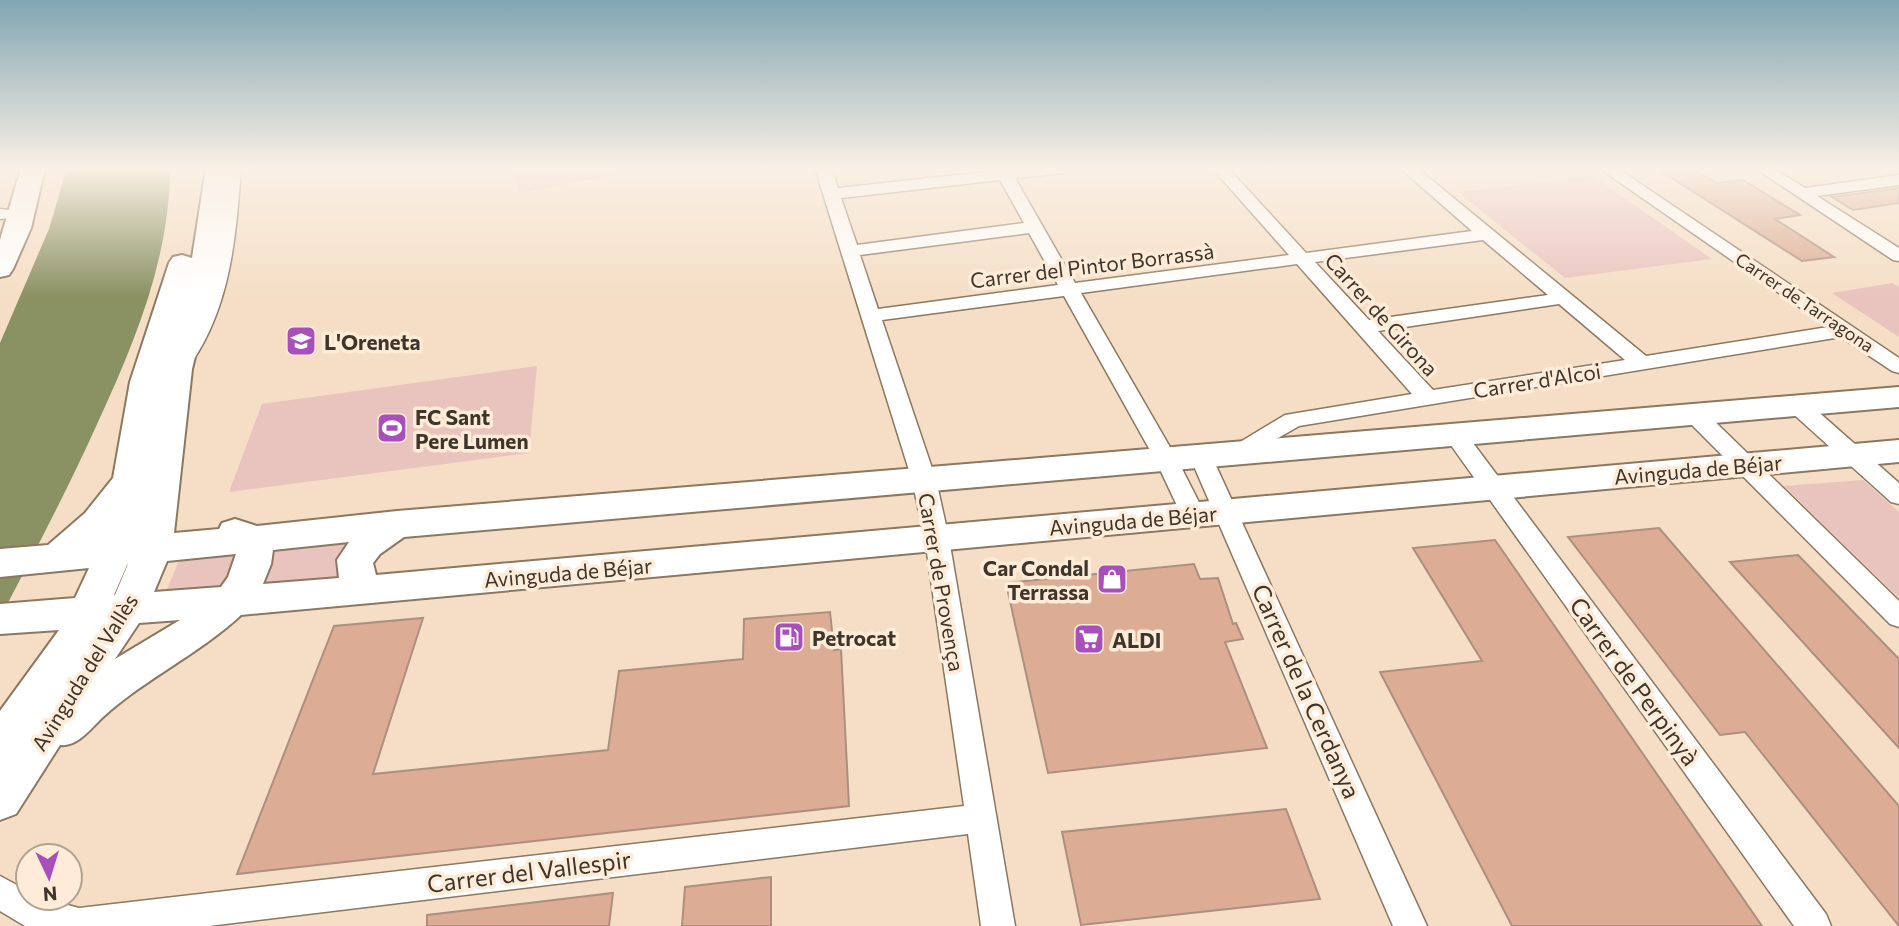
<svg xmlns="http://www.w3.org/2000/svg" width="1899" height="926" font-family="Commissioner,sans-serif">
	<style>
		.green { fill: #e9c3be }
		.water { fill: #8a9163 }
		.building { fill: #dcad94; stroke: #ac8f80; stroke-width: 2 }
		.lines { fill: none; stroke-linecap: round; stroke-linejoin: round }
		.street-casing { stroke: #8c7760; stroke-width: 3 }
		.secondary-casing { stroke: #8c7760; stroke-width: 4 }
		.street { fill: #fff; fill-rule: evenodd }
		.secondary { fill: #fff; fill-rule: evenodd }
		.labels { text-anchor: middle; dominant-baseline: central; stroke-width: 7; stroke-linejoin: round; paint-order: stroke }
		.far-street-label { font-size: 18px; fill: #3e352b; stroke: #ffecd8 }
		.street-label { font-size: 21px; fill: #3e352b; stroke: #ffecd8 }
		.poi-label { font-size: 21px; font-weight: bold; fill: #3e352b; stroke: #ffecd8; text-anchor: start }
		.near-street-label { font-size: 24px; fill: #3e352b; stroke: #ffecd8 }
	</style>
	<rect width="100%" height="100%" fill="#f5dec5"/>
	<!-- green -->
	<path class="green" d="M511,168H628V172L521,193Z
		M1593,176L1712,259L1565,278L1458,192Z
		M1893,283L1899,287V337L1832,293Z
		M537,366L529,453L229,492L262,404Z
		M1863,480L1899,512V598L1784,486Z
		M365,538L344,583L255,589L267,572L277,547Z
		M236,552L240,557L223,586L216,590L164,596L181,556Z"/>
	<!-- water -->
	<path class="water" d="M67,168H170C170,257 135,342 98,422C68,489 34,553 0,618V343L49,229Z"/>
	<!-- building -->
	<path class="building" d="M1656,168H1691L1717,183L1743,180L1800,215L1775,219L1834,257L1802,261Z
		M1899,188V203L1853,210L1832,197Z
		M1659,528L1899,806V926L1745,732L1720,735L1568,537Z
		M1495,540L1762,926H1512L1380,672L1482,661L1413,548Z
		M1798,555L1899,659V748L1730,562Z
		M1194,564L1200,579L1218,578L1233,624L1236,623L1243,639L1225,642L1267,748L1048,773L1006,583Z
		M830,612L834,650L841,649L849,806L237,874L334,626L423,618L373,774L608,750L619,671L743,659L744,619Z
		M1286,809L1320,899L1081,925L1062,832Z
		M771,877V926H682L685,887Z
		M613,893L609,926H427V915Z"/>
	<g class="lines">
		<!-- street casing -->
		<g class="street-casing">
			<path id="street" d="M225,168H241C236,236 231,304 192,362H178L175,358C212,300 219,235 225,168Z
				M815,168H831L838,188L995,171L993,168H1071L1063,173L1015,178L1075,283L1289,255L1212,168H1228L1306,253L1472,231L1400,168H1417L1646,356L1828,327L1599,168H1617L1899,358V373L1892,371L1841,337L1299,426L1235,463L1227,460L1224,455L1227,450L1285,415L1412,394L1297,264L1081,293L1178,461L1205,514L1201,520L1193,523L1185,520L1181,514L1156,461L1064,296L882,320L936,480L949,539L1015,926H981L968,834L209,926H25L0,911V876L28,891V898H41L79,908L964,806L925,539L912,480ZM1000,180L1024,223L857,245L841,198ZM1029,233L1058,285L878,309L860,255ZM1483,240L1548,295L1369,320L1315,262ZM1559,304L1625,360L1433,390L1378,331Z
				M1755,168H1773L1805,188L1899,175V185L1817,196L1899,248V261L1893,260Z
				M0,209L9,210L11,214L9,218L0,219Z
				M1798,399L1806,401L1899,483V504L1891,502L1790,411L1787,406L1790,401Z
				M1695,408L1703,410L1899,601V627L1890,624L1687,420L1684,415L1687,410Z
				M1456,429L1464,431L1826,914L1831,926H1794L1448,441L1445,436L1448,431Z
				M1201,449L1209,452L1212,457L1427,926H1393L1190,457L1193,452Z"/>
		</g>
		<!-- secondary casing -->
		<g class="secondary-casing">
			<path id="secondary" d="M21,168H45L31,228L13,269L9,275L0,277V240Z
				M206,168H230L216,270L192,369L174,533L219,529L222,523L235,519L257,526L397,511L1899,387V407L404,537L380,554L373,563L376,575L1899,440V462L241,615C199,654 146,678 103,717C91,728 78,747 60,745L16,814L0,820V711L59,630L0,634V604L75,598L89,568L0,577V549L48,545L85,513L113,478L130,382L169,263L173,257L182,255L192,258ZM349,542L337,560L339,578L263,584L271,564L273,550ZM236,554L228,577L221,587L154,592L167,561ZM128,564L115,595H114L127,565ZM180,620L115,659L139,623Z"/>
		</g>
		<!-- street -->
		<use href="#street" class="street"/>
		<!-- secondary -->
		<use href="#secondary" class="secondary"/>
	</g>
	<!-- sky -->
	<linearGradient id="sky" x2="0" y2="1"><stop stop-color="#82a6b3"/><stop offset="0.57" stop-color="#faf0e5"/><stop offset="1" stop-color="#faf0e5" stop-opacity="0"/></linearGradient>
	<rect width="1899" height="297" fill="url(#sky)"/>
	<!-- icons -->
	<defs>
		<g id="school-square" transform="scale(1.575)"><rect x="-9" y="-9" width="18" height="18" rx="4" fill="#a84fbb" stroke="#ffecd8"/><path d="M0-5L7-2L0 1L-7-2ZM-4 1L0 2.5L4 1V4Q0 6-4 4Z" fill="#fff"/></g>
		<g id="stadium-square" transform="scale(1.575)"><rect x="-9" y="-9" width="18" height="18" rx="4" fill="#a84fbb" stroke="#ffecd8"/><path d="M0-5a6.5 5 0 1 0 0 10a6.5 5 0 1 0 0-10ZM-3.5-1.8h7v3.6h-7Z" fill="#fff"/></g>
		<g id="shop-square" transform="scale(1.575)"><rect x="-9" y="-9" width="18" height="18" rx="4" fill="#a84fbb" stroke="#ffecd8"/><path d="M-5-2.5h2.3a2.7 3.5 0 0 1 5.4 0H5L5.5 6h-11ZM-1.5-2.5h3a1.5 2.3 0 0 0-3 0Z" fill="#fff"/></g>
		<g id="fuel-square" transform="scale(1.575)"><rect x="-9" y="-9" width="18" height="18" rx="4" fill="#a84fbb" stroke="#ffecd8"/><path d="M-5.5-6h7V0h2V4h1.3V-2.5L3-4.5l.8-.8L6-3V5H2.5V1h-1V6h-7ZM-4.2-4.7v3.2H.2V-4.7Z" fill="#fff"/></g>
		<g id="supermarket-square" transform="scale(1.575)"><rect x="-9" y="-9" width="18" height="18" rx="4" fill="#a84fbb" stroke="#ffecd8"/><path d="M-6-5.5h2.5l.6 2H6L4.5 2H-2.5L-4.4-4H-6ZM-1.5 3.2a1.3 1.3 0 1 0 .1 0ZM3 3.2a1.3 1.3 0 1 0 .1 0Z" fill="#fff"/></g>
	</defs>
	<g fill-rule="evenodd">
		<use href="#school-square" x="301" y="341"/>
		<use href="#stadium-square" x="392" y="428"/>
		<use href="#shop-square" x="1112" y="579"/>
		<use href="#fuel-square" x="789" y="637"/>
		<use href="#supermarket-square" x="1089" y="639"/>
	</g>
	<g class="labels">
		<!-- far-street labels -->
		<g class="far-street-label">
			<text transform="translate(1805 302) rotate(34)">Carrer de Tarragona</text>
		</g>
		<!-- street labels -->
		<g class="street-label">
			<text transform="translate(1092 265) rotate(-7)">Carrer del Pintor Borrassà</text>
			<text transform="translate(1382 314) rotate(48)">Carrer de Girona</text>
			<text transform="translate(1537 380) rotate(-9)">Carrer d'Alcoi</text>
			<text transform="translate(1698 469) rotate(-5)">Avinguda de Béjar</text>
			<text transform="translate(1133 520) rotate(-5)">Avinguda de Béjar</text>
			<text transform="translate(568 572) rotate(-5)">Avinguda de Béjar</text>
			<text transform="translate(942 582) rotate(80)">Carrer de Provença</text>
			<text transform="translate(84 672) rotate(-58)">Avinguda del Vallès</text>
		</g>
		<!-- poi labels -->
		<g class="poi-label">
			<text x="324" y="341">L'Oreneta</text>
			<text x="415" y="416">FC Sant<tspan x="415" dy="24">Pere Lumen</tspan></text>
			<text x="1089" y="567" text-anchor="end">Car Condal<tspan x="1089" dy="24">Terrassa</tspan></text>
			<text x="812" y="637">Petrocat</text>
			<text x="1112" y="639">ALDI</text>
		</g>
		<!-- near-street labels -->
		<g class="near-street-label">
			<text transform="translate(1635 681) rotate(54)">Carrer de Perpinyà</text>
			<text transform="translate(1307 691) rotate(66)">Carrer de la Cerdanya</text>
			<text transform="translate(529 871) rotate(-7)">Carrer del Vallespir</text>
		</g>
	</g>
	<!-- north arrow -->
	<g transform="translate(49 877) rotate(176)"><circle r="33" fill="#ffecd8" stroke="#b2a393" stroke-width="2"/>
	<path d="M0-5L12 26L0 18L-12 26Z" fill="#a84fbb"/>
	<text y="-10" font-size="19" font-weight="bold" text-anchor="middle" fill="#3e352b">N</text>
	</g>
</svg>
